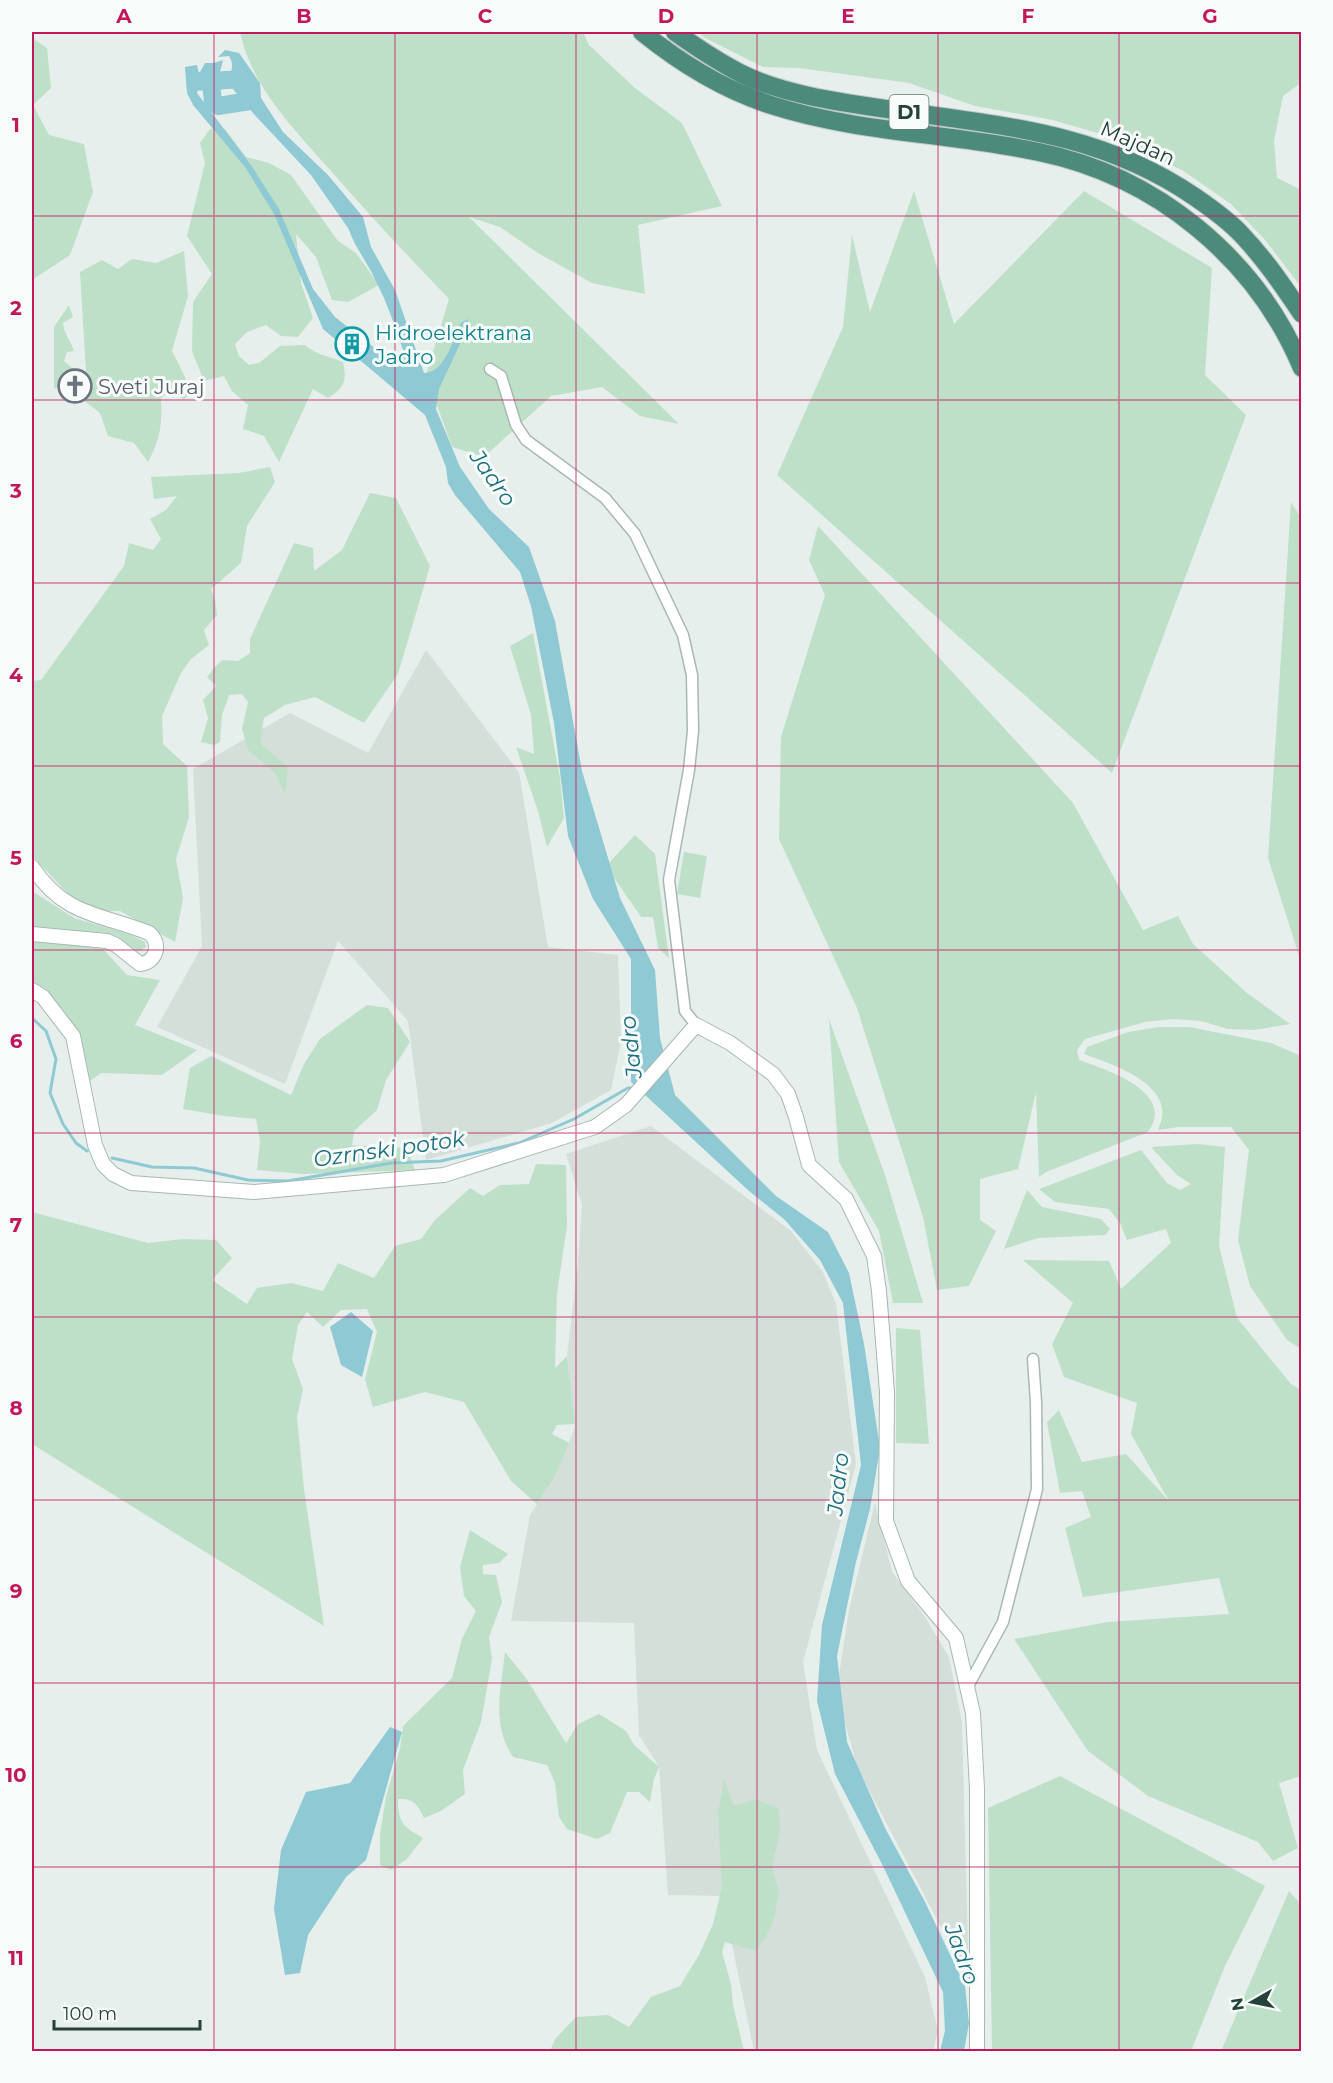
<svg xmlns="http://www.w3.org/2000/svg" width="1333" height="2083" font-family="Montserrat,sans-serif">
	<style>
		.built { fill: #d4dfda }
		.green { fill: #bfe0c8 }
		.water { fill: #8ec9d4 }
		.lines { fill: none; stroke-linecap: round; stroke-linejoin: round }
		.stream { stroke: #8ec9d4; stroke-width: 3 }
		.river { stroke: #8ec9d4; stroke-width: 18 }
		.minor-casing { stroke: #a8b8b2; stroke-width: 13 }
		.tertiary-casing { stroke: #a8b8b2; stroke-width: 16 }
		.trunk-casing { stroke: #c2cac8; stroke-width: 20 }
		.minor { stroke: #fff; stroke-width: 10 }
		.tertiary { stroke: #fff; stroke-width: 14 }
		.trunk { stroke: #4c8a7c; stroke-width: 18 }
		.grid { fill: none; stroke: #c2185b; stroke-width: 1.5; stroke-opacity: 0.55 }
		.labels { text-anchor: middle; dominant-baseline: central; stroke-width: 6; stroke-linejoin: round; paint-order: stroke }
		.shield { fill: #f7fbf9; stroke: #637a73; stroke-width: 1.5 }
		.shield-label { font-size: 20px; font-weight: bold; fill: #24423a }
		.street-label { font-size: 21px; fill: #24423a; stroke: #f7fbf9 }
		.culture-label { font-size: 21px; fill: #0d838f; stroke: #f7fbf9; text-anchor: start }
		.worship-label { font-size: 21px; fill: #5b616d; stroke: #f7fbf9; text-anchor: start }
		.water-label { font-size: 22px; font-style: italic; fill: #1c6f80; stroke: #f7fbf9 }
		.neatline { fill: none; stroke: #c2185b; stroke-width: 2 }
		.grid-label { font-size: 20px; text-anchor: middle; font-weight: bold; fill: #c2185b }
	</style>
	<rect width="100%" height="100%" fill="#e6efeb"/>
	<!-- built -->
	<path class="built" d="M426,650L519,772L548,947L618,955L621,1042L611,1090L552,1123L426,1160L408,1021L338,941L285,1084L157,1027L202,946L193,769L290,713L368,753Z
		M651,1126L791,1231L823,1272L836,1304L856,1464L803,1662L817,1750L925,1977L938,2031L933,2051H754L722,1896L668,1895L659,1767L639,1735L634,1623L511,1621L530,1515L555,1477L575,1427L567,1356L578,1262L582,1205L566,1154Z
		M875,1503L892,1572L925,1617L949,1657L962,1722L969,1984L961,1965L858,1769L843,1716L838,1681L849,1610Z"/>
	<!-- green -->
	<path class="green" d="M240,32H583L589,45L635,88L682,123L722,206L638,225L645,294L592,283L538,253L500,227L469,217L679,424L640,416L602,387L551,396L484,457L452,447L426,375L449,299C409,257 369,215 331,171C294,129 252,88 240,32Z
		M697,32H1301V83L1283,96L1274,141L1277,178L1300,189L1301,193V287L1266,241L1231,204L1182,170L1104,135L1053,120L975,106L909,83L799,68L763,67L705,38Z
		M32,38L47,48L51,88L33,105L49,135L84,144L93,192L70,255L32,280Z
		M210,129H225L246,157L269,163L291,175L338,241L356,253L379,285L348,302L332,300L316,257L296,234L301,283L313,318L298,337L281,336L266,325L247,332L235,344L239,356L249,365L259,363L280,346L305,345C316,355 329,356 343,362C347,381 345,387 328,398L313,389L279,462L264,436L243,429L248,405L232,391L224,376L204,381L192,351L193,302L212,274L187,236L205,163L200,143Z
		M914,191L954,324L1084,191L1212,268L1205,375L1246,415L1112,773L777,475L843,327L852,235L870,312Z
		M184,251L188,296L172,351L192,391L184,399L169,392L161,398C162,425 161,437 148,462L134,443L108,436L100,413L83,400L85,380L73,378L54,389V327L69,305L73,317L63,323C64,334 71,341 74,351L67,352L64,361L72,368L86,371L80,272L102,260L118,269L132,259L156,263Z
		M270,467L275,482L247,526L241,563L211,589L215,600L217,615L204,630L209,645L191,659L181,673L162,716L163,744L187,766L189,817L176,859L183,898L175,942L120,911H100L76,902L32,856V681L41,680L124,566L129,543L153,550L161,539L150,519L166,510L177,496L154,499L151,477L239,473Z
		M370,493L396,498L430,566L398,674L364,723L315,697L285,705L264,718L260,743L288,767L285,794L275,773L248,750L242,729L248,702L242,694L229,695L222,715L220,742L214,745L201,742L208,718L203,700L216,686L207,677L214,668L222,660L238,661L250,653V639L294,543L313,548L314,571L342,550Z
		M1291,502L1302,519L1301,962L1268,858Z
		M818,526L1073,803L1143,930L1178,916L1193,944L1247,993L1290,1024L1254,1030L1228,1029L1201,1021L1173,1019L1145,1022L1085,1039L1077,1050L1079,1060C1107,1070 1177,1092 1148,1132L1046,1172L1039,1177L1036,1092L1018,1169L980,1179V1220L996,1231L969,1286L937,1290L923,1217L857,1008L779,839L781,737L825,595L809,560Z
		M533,633L560,778L564,818L547,847L538,811L516,747L534,754L531,715L510,646Z
		M635,835L655,854L669,958L658,948L653,917H641L606,866Z
		M684,852L707,856L700,898L677,894Z
		M35,893L74,918L129,934L145,942L146,947L139,951C127,946 120,935 107,933C81,929 56,934 32,927V894Z
		M32,940L103,949L127,975L160,980L135,1025L197,1050L162,1075L101,1073L90,1081L80,1034L47,990L32,981Z
		M367,1005L388,1008L410,1042L386,1080L377,1110L354,1131L352,1145L407,1148L415,1170L303,1174L257,1170L260,1141L256,1119L224,1116L183,1109L190,1068L211,1056L291,1095L304,1064L320,1039Z
		M829,1019L885,1175L923,1303H893L879,1231L839,1162Z
		M1159,1027H1189L1271,1043L1301,1056V1349L1287,1340L1250,1286L1238,1240L1249,1150L1231,1127H1178L1158,1130C1159,1126 1162,1121 1162,1117C1168,1082 1109,1063 1084,1054L1087,1047L1128,1032Z
		M1198,1144L1225,1147L1219,1246L1237,1318L1291,1384L1301,1390V1776L1279,1783L1298,1848L1273,1861L1258,1842L1148,1796L1088,1751L1014,1639L1108,1622L1229,1614L1219,1578L1083,1597L1065,1528L1091,1517L1082,1491L1060,1493L1047,1422L1059,1410L1082,1462L1126,1454L1169,1501L1131,1434L1137,1403L1064,1377L1052,1344L1073,1303L1023,1260L1109,1261L1121,1289L1171,1243L1166,1229L1127,1240L1120,1223L1109,1209L1055,1202L1039,1189L1141,1150L1167,1183L1180,1190L1191,1184L1177,1175L1151,1147Z
		M536,1164L566,1165L567,1226L557,1293L555,1368L567,1356L575,1424L557,1425L552,1434L569,1443L555,1477L537,1504L511,1481L464,1402L425,1392L373,1407L365,1379L377,1332L367,1309L341,1310L323,1327L307,1312L298,1325L292,1359L303,1389L297,1417L304,1489L324,1626L32,1444V1212L148,1243L183,1239L216,1240L232,1258L212,1280L247,1304L257,1288L291,1283L323,1291L338,1263L374,1278L395,1246L421,1239L435,1220L470,1188L483,1196L500,1185L529,1184Z
		M1027,1190L1042,1207L1101,1219L1110,1229L1105,1235L1038,1238L1004,1249Z
		M896,1328L920,1330L929,1444L896,1443Z
		M470,1530L508,1554L499,1563L483,1565V1574L496,1575L502,1602L489,1637L492,1659L481,1722L463,1770L465,1794L441,1811L424,1818C418,1805 414,1798 398,1799C398,1822 403,1827 423,1838L407,1859L391,1870L380,1865V1833L386,1797L400,1748L403,1726L452,1678L462,1639L476,1611L464,1596L460,1567Z
		M505,1652L526,1678L566,1743L578,1724L599,1714L626,1731L634,1745L659,1767L654,1779L650,1802L639,1792H627L610,1833L597,1839L567,1829L559,1817L555,1783L547,1765L513,1757C491,1724 501,1689 505,1652Z
		M1060,1776L1265,1886L1225,1966L1191,2051H992L988,1808Z
		M724,1780L734,1806L755,1799L779,1809L780,1830L772,1868L779,1892L774,1919L766,1937L756,1951L725,1942L722,1952L731,1984L733,2005L744,2051H550L555,2039L576,2017L608,2015L629,2027L651,1997L680,1986L699,1955L713,1924L722,1887L718,1813Z
		M1289,1891L1301,1904V2051H1221Z"/>
	<!-- water -->
	<path class="water" d="M225,50L239,53L260,83L261,98L283,132L328,175L363,217L371,247L395,290L424,373C445,373 453,339 461,323L468,319L467,329L439,389L436,409L460,467L489,509L529,547L555,621L582,771L620,898L655,970L660,1038L675,1095L776,1196L828,1232L849,1273L864,1344L880,1448L870,1509L856,1562L837,1656L847,1742L885,1828L925,1902L965,1986L969,2023L964,2051H940L945,2031L943,1992L883,1866L835,1774L817,1701L822,1625L861,1465L843,1303L820,1260L784,1219L749,1191L631,1082V959L593,899L568,836L554,723L531,606L520,572L455,495L448,483L446,467L425,415L323,329L274,214L245,167L193,105L187,93L185,67L197,65L199,74L205,63H214L223,60L216,88L210,96L204,86L198,89L197,93L251,165L279,209L313,289L335,317L399,367L403,350L395,326L384,298L371,271L355,244L348,228L311,175L252,112L238,84L227,83C231,73 235,65 229,56L218,57Z
		M351,1312L373,1331L362,1377L341,1365L330,1327Z
		M390,1727L402,1732L366,1860L346,1877L308,1935L300,1973L285,1975L274,1909L281,1850L306,1792L350,1783Z"/>
	<g class="lines">
		<!-- stream -->
		<path class="stream" d="M32,1018L46,1031L56,1059L50,1093L63,1124L76,1143L87,1151
			M112,1158L152,1167L194,1168L248,1180L288,1181L391,1163L441,1161L519,1143L574,1119L628,1088H634"/>
		<!-- river -->
		<path class="river" d="M195,81C212,83 221,79 237,80L247,92
			M211,83L213,102L218,106L250,101"/>
		<!-- minor casing -->
		<g class="minor-casing">
			<path id="minor" d="M490,369L501,376L516,425L526,440L605,498L635,534L683,635L692,675L693,731L689,770L669,880L685,1011L696,1025
				M967,1688L1003,1622L1037,1489L1036,1402L1033,1359"/>
		</g>
		<!-- tertiary casing -->
		<g class="tertiary-casing">
			<path id="tertiary" d="M32,867C66,917 99,913 149,933C162,943 156,963 140,964L116,945L107,941L32,934
				M32,990L43,997L73,1036L95,1145L103,1164L113,1174L131,1183L254,1192L444,1175L595,1127L626,1105L696,1025L730,1043L773,1074L788,1094L796,1117L809,1165L846,1199L874,1256L879,1291L887,1392L886,1521L908,1581L956,1638L973,1713L977,1789V2052"/>
		</g>
		<!-- trunk casing -->
		<g class="trunk-casing">
			<path id="trunk" d="M642,32C679,62 725,90 771,105C858,133 950,133 1039,152C1156,176 1256,258 1302,368
				M675,32C696,47 717,61 740,73C787,97 855,104 907,112C1013,127 1104,135 1195,197C1211,208 1228,220 1241,234C1265,259 1283,286 1302,314"/>
		</g>
		<!-- minor -->
		<use href="#minor" class="minor"/>
		<!-- tertiary -->
		<use href="#tertiary" class="tertiary"/>
		<!-- trunk -->
		<use href="#trunk" class="trunk"/>
	</g>
	<!-- grid -->
	<path class="grid" d="M214,32V2052M395,32V2052M576,32V2052M757,32V2052M938,32V2052M1119,32V2052M32,216H1302M32,400H1302M32,583H1302M32,766H1302M32,950H1302M32,1133H1302M32,1317H1302M32,1500H1302M32,1683H1302M32,1867H1302"/>
	<!-- icons -->
	<defs>
		<g id="building-ring" transform="scale(1.725)"><circle r="9.5" fill="#f7fbf9" stroke="#0f9aa8" stroke-width="1.5"/><path d="M-4-6H4V6H1V3H-1V6H-4ZM-2.5-4.3h1.7v1.8h-1.7ZM.8-4.3h1.7v1.8H.8ZM-2.5-1h1.7V.8h-1.7ZM.8-1h1.7V.8H.8Z" fill="#0f9aa8"/></g>
		<g id="church-ring" transform="scale(1.725)"><circle r="9.5" fill="#f7fbf9" stroke="#6b7280" stroke-width="1.5"/><path d="M-1.2-6h2.4v3.5h3.3v2.4h-3.3V6h-2.4V-.1h-3.3v-2.4h3.3Z" fill="#6b7280"/></g>
	</defs>
	<g fill-rule="evenodd">
		<use href="#building-ring" x="352" y="344"/>
		<use href="#church-ring" x="75" y="386"/>
	</g>
	<g class="labels">
		<!-- shield labels -->
		<rect class="shield" x="889.5" y="95" width="39" height="34" rx="4.5"/>
		<g class="shield-label">
			<text x="909" y="112">D1</text>
		</g>
		<!-- street labels -->
		<g class="street-label">
			<text transform="translate(1138 143) rotate(24)">Majdan</text>
		</g>
		<!-- culture labels -->
		<g class="culture-label">
			<text x="375" y="332">Hidroelektrana<tspan x="375" dy="24">Jadro</tspan></text>
		</g>
		<!-- worship labels -->
		<g class="worship-label">
			<text x="98" y="386">Sveti Juraj</text>
		</g>
		<!-- water labels -->
		<g class="water-label">
			<text transform="translate(493 478) rotate(55)">Jadro</text>
			<text transform="translate(631 1047) rotate(-96)">Jadro</text>
			<text transform="translate(389 1149) rotate(-8)">Ozrnski potok</text>
			<text transform="translate(838 1484) rotate(-84)">Jadro</text>
			<text transform="translate(962 1954) rotate(70)">Jadro</text>
		</g>
	</g>
	<!-- border -->
	<rect width="1333" height="2083" fill="none" stroke="#f7fbf9" stroke-width="66"/>
	<!-- north arrow -->
	<g transform="translate(1252 2002) rotate(261)" stroke="#f7fbf9" stroke-width="4.5" paint-order="stroke">
	<path d="M0-4.5L10 22L0 15L-10 22Z" fill="#24423a"/>
	<text y="-9" font-size="16" font-weight="bold" text-anchor="middle" fill="#24423a">N</text>
	</g>
	<!-- scale -->
	<path d="M54 2020v9h146v-9" fill="none" stroke="#24423a" stroke-width="3"/>
	<text x="63" y="2020" font-size="18" fill="#24423a" stroke="#f7fbf9" stroke-width="4.5" paint-order="stroke">100 m</text>
	<rect x="33" y="33" width="1267" height="2017" class="neatline"/>
	<g class="grid-label">
		<text x="124" y="23">A</text>
		<text x="304" y="23">B</text>
		<text x="485" y="23">C</text>
		<text x="666" y="23">D</text>
		<text x="848" y="23">E</text>
		<text x="1028" y="23">F</text>
		<text x="1210" y="23">G</text>
		<text x="16" y="132">1</text>
		<text x="16" y="315">2</text>
		<text x="16" y="498">3</text>
		<text x="16" y="682">4</text>
		<text x="16" y="865">5</text>
		<text x="16" y="1048">6</text>
		<text x="16" y="1232">7</text>
		<text x="16" y="1415">8</text>
		<text x="16" y="1598">9</text>
		<text x="16" y="1782">10</text>
		<text x="16" y="1965">11</text>
	</g>
</svg>
